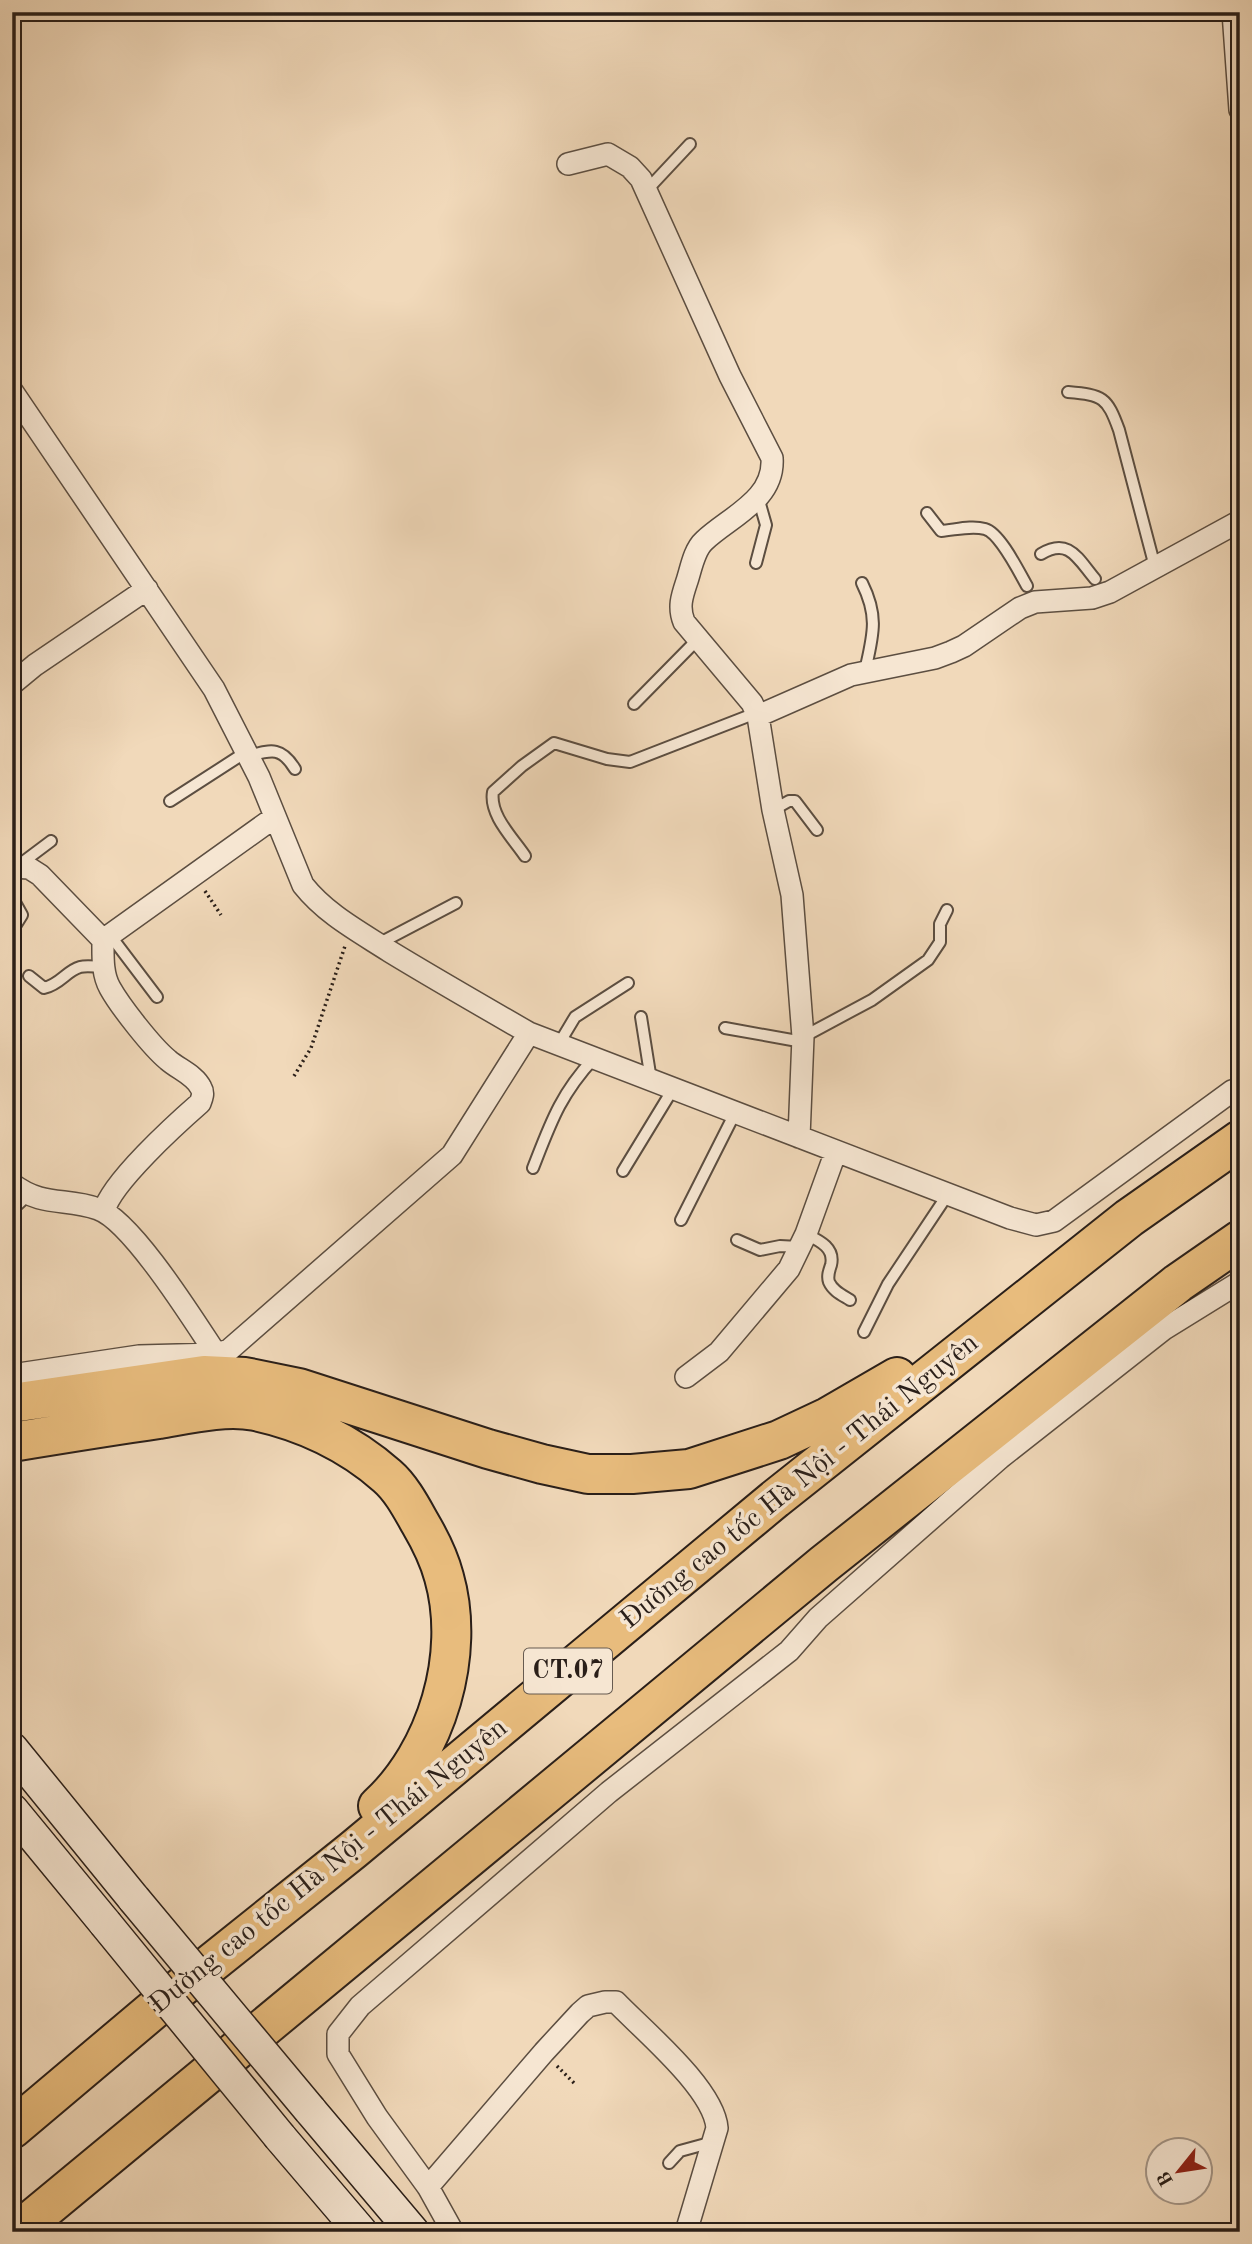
<svg xmlns="http://www.w3.org/2000/svg" width="1252" height="2244" font-family="'Old Standard TT',serif">
	<style>
		.lines { fill: none; stroke-linecap: round; stroke-linejoin: round }
		.service-casing { stroke: #5c4e41; stroke-width: 14 }
		.minor-casing { stroke: #5c4e41; stroke-width: 24 }
		.secondary-casing { stroke: #2a1f19; stroke-width: 35 }
		.motorway-casing { stroke: #2a1f19; stroke-width: 42 }
		.path { stroke: #2a1f19; stroke-width: 3.5; stroke-dasharray: 2 3.5; stroke-linecap: butt }
		.service { stroke: #f6e6d2; stroke-width: 10 }
		.minor { stroke: #f6e6d2; stroke-width: 21 }
		.secondary { stroke: #f6e6d2; stroke-width: 32 }
		.motorway { stroke: #e8bc7d; stroke-width: 38 }
		.secondary-bridge-casing { stroke: #2a1f19; stroke-width: 35; stroke-linecap: butt }
		.secondary-bridge { stroke: #f6e6d2; stroke-width: 32 }
		.labels { text-anchor: middle; dominant-baseline: central; stroke-width: 7; stroke-linejoin: round; paint-order: stroke }
		.shield { fill: #f6e6d2; stroke: #675b50; stroke-width: 2 }
		.shield-label { font-size: 26px; font-weight: bold; fill: #2a1f19 }
		.street-label { font-size: 28px; fill: #2a1f19; stroke: #f6e6d2 }
	</style>
	<rect width="100%" height="100%" fill="#f1d9ba"/>
	<filter id="stains"><feTurbulence type="fractalNoise" baseFrequency=".00286" numOctaves="4"/><feColorMatrix values="0 0 0 0 .2 0 0 0 0 .09 0 0 0 0 .02 0 0 0 .5 -.17"/></filter>
	<radialGradient id="worn" r=".72"><stop offset=".6" stop-color="#630" stop-opacity="0"/><stop offset="1" stop-color="#630" stop-opacity=".3"/></radialGradient>
	<g class="lines">
		<!-- service casing -->
		<g class="service-casing">
			<path id="service" d="M646,191L690,144
				M1068,392C1103,395 1107,397 1119,430L1155,567
				M927,513L941,531C955,530 971,525 985,529C1000,533 1019,572 1027,586
				M1041,554C1069,537 1078,559 1095,579
				M756,563L766,525L758,497
				M862,583C879,617 873,635 865,671
				M634,704L698,639
				M248,756C271,750 281,746 295,769
				M170,801L246,752
				M773,810L789,801H795L817,830
				M525,856C513,838 489,815 493,792L522,766L554,743L607,759L630,762L756,713
				M19,865L51,841
				M12,897L22,915L12,931
				M110,935L157,997
				M378,944L456,903
				M29,976L44,988C61,984 66,971 80,967C87,965 96,967 104,967
				M641,1017L651,1080
				M725,1028L803,1042
				M803,1037L872,1000L928,960L940,942V924L947,910
				M555,1043L563,1037L575,1017L628,983
				M533,1168C551,1122 560,1095 594,1058
				M623,1171L673,1089
				M12,1210L28,1195
				M681,1220L735,1113
				M806,1234C820,1241 835,1248 831,1265C829,1271 827,1276 829,1282C833,1291 842,1295 850,1300
				M737,1240L760,1250L780,1246L799,1247
				M864,1332L888,1284L948,1194
				M669,2163L680,2151L713,2142"/>
		</g>
		<!-- minor casing -->
		<g class="minor-casing">
			<path id="minor" d="M1233,12L1240,110
				M568,164L608,154L630,167L641,179L730,376L772,458C775,500 729,517 704,541C694,550 691,569 687,581C682,596 678,607 684,622L752,703L758,716L773,810L792,895L803,1037L799,1137
				M12,391L214,689L259,777L303,885C326,914 358,931 389,951C435,979 482,1006 529,1033L452,1155L229,1350L216,1354L139,1356L12,1375
				M12,684L35,665L147,589
				M758,716L851,675L935,658L951,652L964,646L1020,608L1035,602L1092,598L1110,592L1240,521
				M12,867L29,868L40,875L103,940C103,956 102,974 110,988C120,1006 152,1047 168,1060C178,1069 195,1075 201,1088C204,1093 202,1098 200,1103C176,1124 111,1183 104,1211
				M103,940L275,817
				M529,1033L1010,1218L1036,1225L1054,1221L1232,1091L1240,1089
				M12,1184C44,1208 66,1197 98,1209C132,1221 194,1321 216,1354
				M686,1377L719,1352L789,1269L806,1234L836,1151
				M428,2187L544,2052L580,2013L588,2006L605,2002H616C644,2031 714,2089 717,2128L686,2232
				M453,2232L428,2187L377,2117L338,2054V2034L360,2006L609,1792L789,1651L818,1618L1000,1458L1164,1329L1240,1282"/>
		</g>
		<!-- secondary casing -->
		<g class="secondary-casing">
			<path id="secondary" d="M12,1749L134,1899
				M12,1810L105,1923
				M310,2110L413,2232
				M280,2137L361,2232"/>
		</g>
		<!-- motorway casing -->
		<g class="motorway-casing">
			<path id="motorway" d="M12,1403L204,1375L245,1377L299,1388L488,1449L542,1464L588,1474H632L689,1469L779,1440L828,1417L897,1377
				M12,1442C61,1434 110,1426 159,1419C188,1414 226,1405 255,1411C303,1421 350,1443 387,1476C401,1488 411,1507 420,1523C430,1540 439,1558 444,1577C466,1654 437,1752 378,1806
				M12,2129L153,2010L353,1850L775,1499L1129,1218L1240,1140
				M17,2232L824,1564L1178,1283L1240,1240"/>
		</g>
		<!-- path -->
		<path class="path" d="M205,891L221,915
			M294,1076L311,1048L345,946
			M557,2066L575,2084"/>
		<!-- service -->
		<use href="#service" class="service"/>
		<!-- minor -->
		<use href="#minor" class="minor"/>
		<!-- secondary -->
		<use href="#secondary" class="secondary"/>
		<!-- motorway -->
		<use href="#motorway" class="motorway"/>
		<!-- secondary-bridge casing -->
		<g class="secondary-bridge-casing">
			<path id="secondary-bridge" d="M134,1899L310,2110
				M105,1923L280,2137"/>
		</g>
		<!-- secondary-bridge -->
		<use href="#secondary-bridge" class="secondary-bridge"/>
	</g>
	<g class="labels">
		<!-- shield labels -->
		<rect class="shield" x="524" y="1648.5" width="88" height="45" rx="5"/>
		<g class="shield-label">
			<text x="568" y="1671">CT.07</text>
		</g>
		<!-- street labels -->
		<g class="street-label">
			<text transform="translate(800 1482) rotate(-39)">Đường cao tốc Hà Nội - Thái Nguyên</text>
			<text transform="translate(329 1867) rotate(-39)">Đường cao tốc Hà Nội - Thái Nguyên</text>
		</g>
	</g>
	<!-- margin -->
	<rect width="1252" height="2244" fill="none" stroke="#f1d9ba" stroke-width="42"/>
	<rect x="14" y="14" width="1224" height="2216" fill="none" stroke="#2a1f19" stroke-width="3.5"/>
	<rect x="21" y="21" width="1210" height="2202" fill="none" stroke="#2a1f19" stroke-width="2"/>
	<!-- north arrow -->
	<g transform="translate(1179 2171) rotate(240)"><circle r="33" fill="#f6e6d2" stroke="#a49688" stroke-width="2"/>
	<path d="M0-5L12 26L0 18L-12 26Z" fill="#8f2418"/>
	<text y="-10" font-size="19" font-weight="bold" text-anchor="middle" fill="#2a1f19">B</text>
	</g>
	<rect width="100%" height="100%" filter="url(#stains)"/>
	<rect width="100%" height="100%" fill="url(#worn)"/>
</svg>
